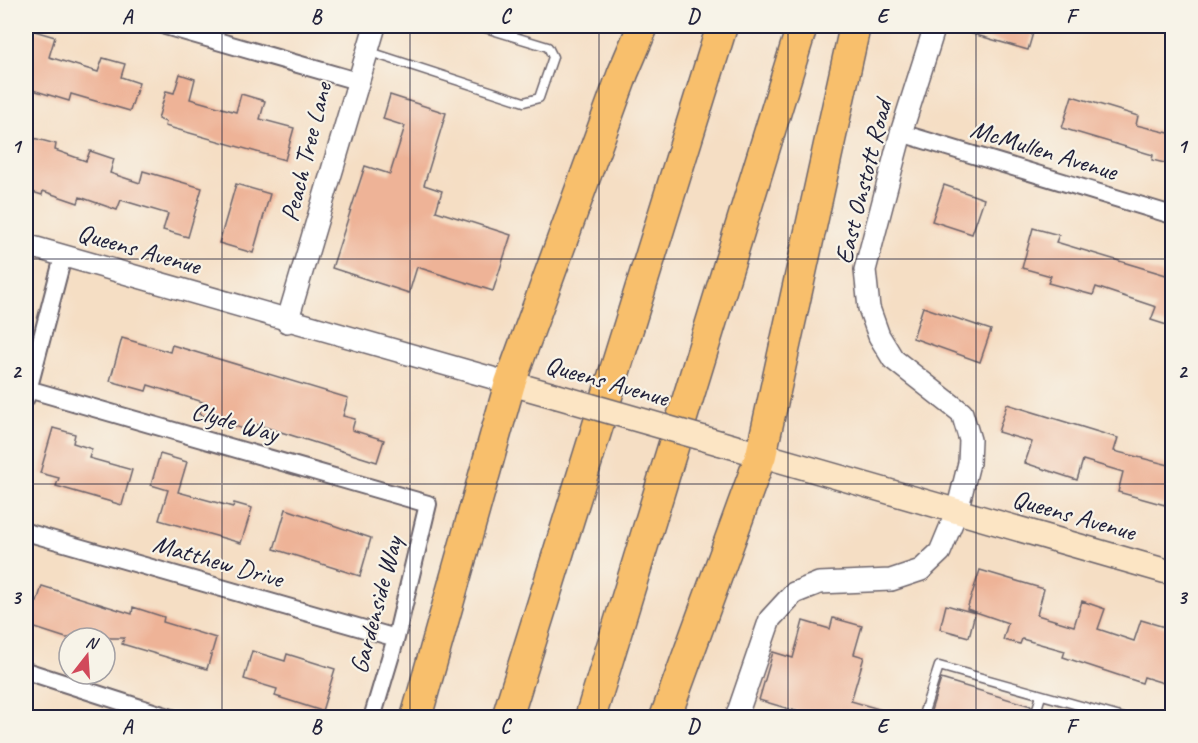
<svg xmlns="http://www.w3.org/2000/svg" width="1198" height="743" font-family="Caveat,sans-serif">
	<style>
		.building { fill: #eeb397 }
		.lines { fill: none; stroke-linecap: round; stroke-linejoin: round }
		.service-casing { stroke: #6c646b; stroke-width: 11 }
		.minor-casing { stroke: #6c646b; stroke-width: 20 }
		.tertiary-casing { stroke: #6c646b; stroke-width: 24 }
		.secondary-casing { stroke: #6c646b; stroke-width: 27 }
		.motorway-casing { stroke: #6c646b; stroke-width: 33 }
		.service { stroke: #fff; stroke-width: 8 }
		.minor { stroke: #fff; stroke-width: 16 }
		.tertiary { stroke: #fff; stroke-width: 21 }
		.secondary { stroke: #fce5c4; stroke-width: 24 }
		.motorway { stroke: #f8bf6c; stroke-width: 30 }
		.secondary-bridge-casing { stroke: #6c646b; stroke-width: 27; stroke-linecap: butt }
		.secondary-bridge { stroke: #fce5c4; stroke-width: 24 }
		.grid { fill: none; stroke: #22223b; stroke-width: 1.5; stroke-opacity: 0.55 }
		.labels { text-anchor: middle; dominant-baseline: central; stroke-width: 4.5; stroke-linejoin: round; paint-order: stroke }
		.street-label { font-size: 26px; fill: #22223b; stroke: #f7f3e8 }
		.neatline { fill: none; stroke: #22223b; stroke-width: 2 }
		.grid-label { font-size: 20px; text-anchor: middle; font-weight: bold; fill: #22223b }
	</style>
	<rect width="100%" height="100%" fill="#f7f3e8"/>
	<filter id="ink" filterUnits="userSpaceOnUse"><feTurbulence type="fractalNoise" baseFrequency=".0167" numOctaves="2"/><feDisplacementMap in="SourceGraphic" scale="12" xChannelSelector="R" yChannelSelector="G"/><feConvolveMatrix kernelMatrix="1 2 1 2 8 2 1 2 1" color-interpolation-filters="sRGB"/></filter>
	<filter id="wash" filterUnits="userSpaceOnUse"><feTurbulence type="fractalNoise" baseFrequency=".008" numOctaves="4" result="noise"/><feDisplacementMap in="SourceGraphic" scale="24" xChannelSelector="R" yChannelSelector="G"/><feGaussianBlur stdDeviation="1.35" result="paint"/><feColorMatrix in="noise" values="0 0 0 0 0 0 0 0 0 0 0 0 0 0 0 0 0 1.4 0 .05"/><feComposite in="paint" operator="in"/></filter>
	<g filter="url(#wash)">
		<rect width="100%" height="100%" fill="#f5dec4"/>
		<g id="blocks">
			<!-- building -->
			<path class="building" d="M960,26H1035L1028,50L959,30Z
				M31,30L55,37L49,57L98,72L103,58L125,64L121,77L139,83L130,111L71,94L69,101L26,88V48Z
				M180,74L195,79L190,99L236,112L241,94L265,101L260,119L294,128L285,160L165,126L166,122L158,119L166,91L174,93Z
				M390,95L446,113L424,185L442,191L436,211L511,235L493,291L417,267L409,293L332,268L365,166L390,174L405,126L383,119Z
				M1072,96L1138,116L1136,125L1173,134V165L1152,160L1153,155L1062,128Z
				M26,136L56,144L55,150L86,161L90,151L114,159L110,173L140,183L143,171L202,188L188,237L163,230L168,214L121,200L117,210L80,197L78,203L43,191L42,195L26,190Z
				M236,184L270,194L253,253L219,243Z
				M944,185L984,199L972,234L932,221Z
				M1033,228L1059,235L1056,242L1166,275L1169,266H1173V327L1151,320L1156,307L1096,287L1093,295L1048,283L1051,276L1022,268Z
				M923,307L991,330L980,362L913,338Z
				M122,338L170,352L172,345L348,398L343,416L355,419L352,430L384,440L377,462L252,423L249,431L199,414L203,402L148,385L146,391L110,381Z
				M1007,404L1118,438L1114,451L1173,466L1165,505L1118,492L1123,472L1083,460L1077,480L1025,463L1032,442L998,432Z
				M53,428L75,434L73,443L92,449L89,458L132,470L122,505L56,486L59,478L40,473Z
				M160,454L187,462L178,492L233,507L234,503L252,508L241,543L159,520L168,490L151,485Z
				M286,509L371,538L360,576L274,549Z
				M980,570L1044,589L1037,615L1074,626L1082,601L1105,609L1098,629L1134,641L1141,620L1171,629L1164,650L1173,653V686L1144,677L1142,683L1063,657L1065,651L1022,639L1020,644L1003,640L1008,623L967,609Z
				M42,586L132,614L133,607L164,617L163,622L216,638L207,669L122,644L124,638H66L26,625V598L37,602Z
				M946,605L975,613L969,637L940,629Z
				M833,618L862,626L854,654L864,657L851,701L893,713V717H816L759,700L773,652L793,658L803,621L830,629Z
				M252,651L285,661L287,654L335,669L322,711L275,696L277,689L244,679Z
				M941,679L1031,706L1028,717H929Z"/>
		</g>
	</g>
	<g filter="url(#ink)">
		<use href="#blocks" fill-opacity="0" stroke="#6c646b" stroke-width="1.5"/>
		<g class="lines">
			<!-- service casing -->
			<g class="service-casing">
				<path id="service" d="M367,51L524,102L539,98L553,57L548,47L479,26
					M922,718L939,666L1124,718
					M1034,718L1041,696"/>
			</g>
			<!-- minor casing -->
			<g class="minor-casing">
				<path id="minor" d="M165,26L357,81
					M901,133L1172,215
					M28,389L428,504L396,638L372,718
					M26,398L63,257
					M26,532L396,638
					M26,671L172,718"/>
			</g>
			<!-- tertiary casing -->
			<g class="tertiary-casing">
				<path id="tertiary" d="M26,245L510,383
					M287,322L375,26
					M736,718L770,619L794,593L819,583L891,580L921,570L940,552L957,511L969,463L970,440L962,413L893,359L879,336L869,308L865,270L901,133L935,26"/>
			</g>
			<!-- secondary casing -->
			<g class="secondary-casing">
				<path id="secondary" d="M510,383L556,396
					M720,443L1172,573"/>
			</g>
			<!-- motorway casing -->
			<g class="motorway-casing">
				<path id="motorway" d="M416,718L510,383L623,73L643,26
					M507,718L722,26
					M590,718L802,26
					M665,718L761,455L855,26"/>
			</g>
			<!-- service -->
			<use href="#service" class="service"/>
			<!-- minor -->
			<use href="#minor" class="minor"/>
			<!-- tertiary -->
			<use href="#tertiary" class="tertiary"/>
			<!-- secondary -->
			<use href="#secondary" class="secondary"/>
			<!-- motorway -->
			<use href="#motorway" class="motorway"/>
			<!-- secondary-bridge casing -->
			<g class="secondary-bridge-casing">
				<path id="secondary-bridge" d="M556,396L720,443"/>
			</g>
			<!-- secondary-bridge -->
			<use href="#secondary-bridge" class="secondary-bridge"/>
		</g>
	</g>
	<!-- grid -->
	<path class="grid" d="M222,26V718M410,26V718M599,26V718M788,26V718M976,26V718M26,259H1172M26,484H1172"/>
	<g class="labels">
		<!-- street labels -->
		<g class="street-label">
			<text transform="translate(1044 150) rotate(17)">McMullen Avenue</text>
			<text transform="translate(306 152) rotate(-76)">Peach Tree Lane</text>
			<text transform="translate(863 182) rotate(-76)">East Onstott Road</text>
			<text transform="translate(139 249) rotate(16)">Queens Avenue</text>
			<text transform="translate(607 381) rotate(16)">Queens Avenue</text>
			<text transform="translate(235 422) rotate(16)">Clyde Way</text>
			<text transform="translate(1074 515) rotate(16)">Queens Avenue</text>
			<text transform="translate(218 561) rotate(16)">Matthew Drive</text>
			<text transform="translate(376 605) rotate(-75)">Gardenside Way</text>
		</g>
	</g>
	<!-- margin -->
	<rect width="1198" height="743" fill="none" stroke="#f7f3e8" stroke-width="66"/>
	<!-- north arrow -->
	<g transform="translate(87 656) rotate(17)"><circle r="28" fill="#f7f3e8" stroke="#a29fa3" stroke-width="1.5"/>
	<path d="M0-4.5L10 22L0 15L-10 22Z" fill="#d1495b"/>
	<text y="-9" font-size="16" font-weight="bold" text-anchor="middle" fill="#22223b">N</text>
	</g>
	<rect x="33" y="33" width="1132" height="677" class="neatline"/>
	<g class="grid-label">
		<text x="127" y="23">A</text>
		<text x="316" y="23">B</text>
		<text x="505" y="23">C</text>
		<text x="693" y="23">D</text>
		<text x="882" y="23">E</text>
		<text x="1071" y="23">F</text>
		<text x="16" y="153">1</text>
		<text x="1182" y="153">1</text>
		<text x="16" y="378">2</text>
		<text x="1182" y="378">2</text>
		<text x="16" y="604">3</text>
		<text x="1182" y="604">3</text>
		<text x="127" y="733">A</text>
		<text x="316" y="733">B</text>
		<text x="505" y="733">C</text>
		<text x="693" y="733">D</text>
		<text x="882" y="733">E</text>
		<text x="1071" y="733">F</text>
	</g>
</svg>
